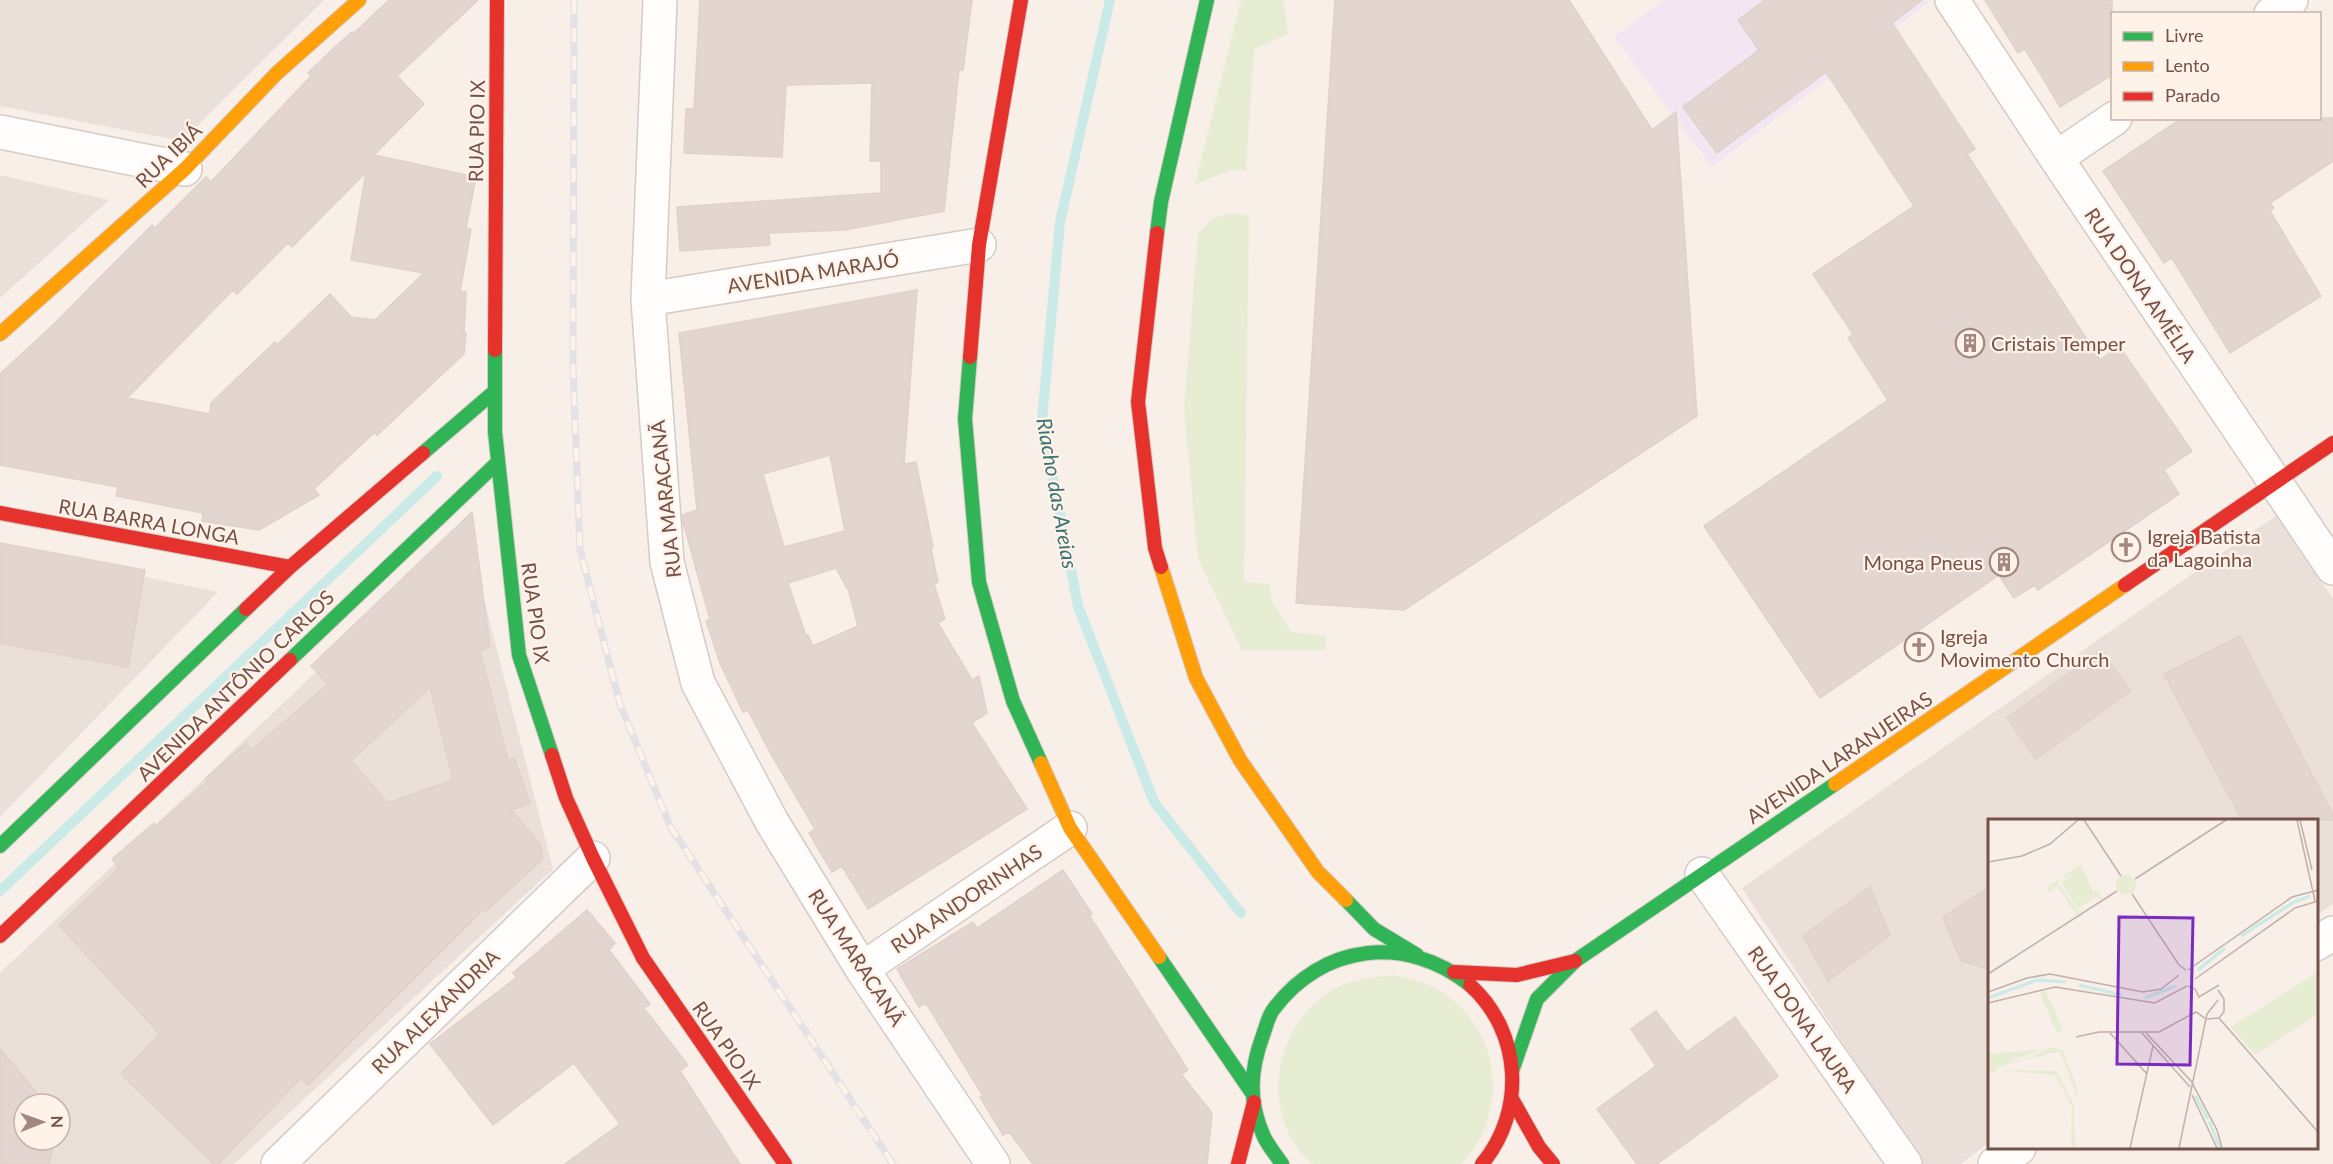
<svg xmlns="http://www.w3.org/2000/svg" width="2333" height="1164" font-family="Lato,sans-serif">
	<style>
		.industrial { fill: #eadfd9; fill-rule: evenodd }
		.education { fill: #f1e6f1 }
		.green { fill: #e6edd2 }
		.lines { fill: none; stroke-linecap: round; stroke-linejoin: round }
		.stream { stroke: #caeae8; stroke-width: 10 }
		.building { fill: #e3d6d0; stroke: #e0d1ca; stroke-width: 1.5; fill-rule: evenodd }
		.street-casing { stroke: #d6cbc5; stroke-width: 36 }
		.fast-casing { stroke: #d6cac4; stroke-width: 16 }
		.slow-casing { stroke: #d6cac4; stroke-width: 16 }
		.jam-casing { stroke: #d6cac4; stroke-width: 16 }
		.street { stroke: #fefdfc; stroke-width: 33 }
		.fast { stroke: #30b455; stroke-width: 14 }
		.slow { stroke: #ff9f0a; stroke-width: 14 }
		.jam { stroke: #e5322d; stroke-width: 14 }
		.rail-casing { stroke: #e3e1e5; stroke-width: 7 }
		.rail { stroke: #fff3e9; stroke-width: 4.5; stroke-dasharray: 14; stroke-linecap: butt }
		.labels { text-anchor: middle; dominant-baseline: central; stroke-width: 4.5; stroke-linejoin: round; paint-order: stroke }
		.street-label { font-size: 20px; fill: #765147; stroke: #fff3e9 }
		.poi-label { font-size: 20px; fill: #765147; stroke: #fff3e9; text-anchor: start }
		.water-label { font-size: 21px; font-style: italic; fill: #387475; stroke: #fff3e9 }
		.inset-river { fill: none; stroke: #caeae8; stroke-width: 3 }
		.inset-road { fill: none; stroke: #c3b0a8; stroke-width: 1.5 }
		.view { fill: #7b2cbf; fill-opacity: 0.15; stroke: #7b2cbf; stroke-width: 3 }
		.inset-edge { fill: none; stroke: #765147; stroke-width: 3 }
	</style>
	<rect width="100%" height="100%" fill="#f7efe8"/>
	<!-- industrial -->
	<path class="industrial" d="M0,0H324L182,141L0,106Z
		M0,175L109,200L0,298Z
		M2277,515L2333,599V904L2317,915L2316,820H1990L1989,1143L1960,1164H1922L1742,888Z
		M466,529L553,869L234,1164H0V973ZM24,1104H60V1140H24Z
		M0,547L218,592L0,817Z"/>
	<!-- education -->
	<path class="education" d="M1664,0H1927L1929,2L1712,167L1614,37Z"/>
	<!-- green -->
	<path class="green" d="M1241,0H1283L1288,34L1254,49L1246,170H1231L1195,184Z
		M1234,213L1249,216L1244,582L1269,584L1272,602L1291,632L1326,636L1325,650H1242L1198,559L1184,409L1198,234L1213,218Z
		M1393,975C1405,978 1419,980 1429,985C1486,1012 1508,1077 1482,1134C1478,1144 1468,1155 1461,1164H1313C1260,1119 1271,1036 1323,996C1344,980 1369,978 1393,975Z"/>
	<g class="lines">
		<!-- stream -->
		<path class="stream" d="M1110,0L1060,222L1042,420L1078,606L1154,802L1241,913
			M0,891L437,476"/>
	</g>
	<!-- building -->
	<path class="building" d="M389,0H478L397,76L424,104L374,155L476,177L466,228L471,229L460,292H466L464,333L466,334L464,354L377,435L375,432L314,489L319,495L259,530L202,521L203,513L116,496L118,487L0,465V374L55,323L152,225L155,228L206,177L211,182L311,76L308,73L334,48L352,32L354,33ZM366,172L351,260L424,273L375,320L351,317L330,294L277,345L275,342L211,403L210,414L127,398L233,290L237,294L288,243L292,247Z
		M700,0H972L963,70H959L944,211L845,230L769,233L770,245L680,251L677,207L881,193V161H870L872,83L786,85L782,157L684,153L686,109H694Z
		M1335,0H1569L1652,130L1676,112L1697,416L1404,610L1296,603Z
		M1765,0H1922L1892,23L1975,149L1967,154L2100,360L2119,346L2192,451L2164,470L2179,494L2038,590L2035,585L2014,598L1999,575L1820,698L1704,526L1888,400L1848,338L1853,334L1813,274L1914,206L1826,72L1717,153L1683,107L1759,50L1738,20Z
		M1985,0H2112V75L2060,107L2025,49L2018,53Z
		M2182,118H2333V161L2270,203L2274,208L2270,211L2321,296L2230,353L2172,258L2164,263L2103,171Z
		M917,290L904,464L916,462L933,547L931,549L938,582L934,584L945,619L938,623L972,680L979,676L987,713L972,723L1027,809L868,909L842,866L832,872L809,833L815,829L771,754L748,710L743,712L720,663L706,621L710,619L683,522L682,515L697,510L679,333ZM830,455L845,531L784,547L763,474ZM836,568L849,592L858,626L813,646L808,635L806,636L788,583Z
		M472,512L490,647L480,651L508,761L514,758L530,803L511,810L541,845L542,860L486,911L484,909L308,1085L301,1078L218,1164H214L121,1074L160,1034L59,925L119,868L112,859L154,823L156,826L207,782L205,779L246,743L252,750L328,684L311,666ZM430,687L453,780L388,803L351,761Z
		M0,543L145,570L128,667L0,643Z
		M2240,636L2333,815V820H2242L2164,674Z
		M2101,650L2130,691L2036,759L2007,718Z
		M1063,870L1092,914L1089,915L1188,1070L1181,1074L1212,1113L1207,1164H1033L1009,1132L1003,1135L980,1097L983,1096L926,1003L919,1007L897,969L973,922L977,928Z
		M1870,887L1890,935L1828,981L1803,936Z
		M1989,887V969L1961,961L1943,917Z
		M587,910L615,943L609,950L650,1004L644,1008L688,1065L680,1071L740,1164H565L620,1124L574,1063L493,1125L430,1044L517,977L513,973Z
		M1656,1011L1687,1052L1735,1017L1778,1076L1657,1164H1637L1597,1109L1656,1066L1631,1029Z
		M0,1049L46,1104H24V1140H55L49,1164H0Z"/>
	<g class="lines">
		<!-- street casing -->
		<g class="street-casing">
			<path id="street" d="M660,0L648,299L667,562L698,683L772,822L862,969L993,1164
				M1952,0L2056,158L2333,568
				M2271,14L2291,0
				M0,132L185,169
				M2056,158L2115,118
				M648,299L979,245
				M1702,874L1905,1164
				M2316,944L2333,933
				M862,969L1070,828
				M278,1164L593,858
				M1995,1164L2019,1148"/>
		</g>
		<!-- fast casing -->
		<g class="fast-casing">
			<path id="fast" d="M1157,233L1161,202L1207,0
				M495,350V432L519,655L552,755
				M970,357L965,419L979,582L1013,701L1041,763
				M423,453L495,391
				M290,660L498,462
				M0,846L246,609
				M1346,900L1374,929L1417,955
				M1159,957L1252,1093
				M1512,1071L1537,999L1575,961L1835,784
				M1282,1164C1276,1155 1269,1147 1264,1137C1248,1102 1250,1070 1263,1035C1266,1027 1268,1017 1273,1010C1322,943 1407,934 1470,985"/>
		</g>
		<!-- slow casing -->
		<g class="slow-casing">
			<path id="slow" d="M0,334L185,169L277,73L359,0
				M1161,567L1196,678L1240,760L1318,872L1346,900
				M1041,763L1070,828L1159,957
				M1835,784L2125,585"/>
		</g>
		<!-- jam casing -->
		<g class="jam-casing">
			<path id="jam" d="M1157,233L1138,402L1155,548L1161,567
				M495,350L497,0
				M970,357L979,245L1021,0
				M0,513L290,567
				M2125,585L2333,443
				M246,609L290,567L423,453
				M552,755L566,798L593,858L643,958L785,1164
				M0,936L290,660
				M1454,972L1517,975L1575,961
				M1470,985C1522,1032 1526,1111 1482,1164
				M1512,1099L1539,1147L1553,1164
				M1238,1164L1254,1102"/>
		</g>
		<!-- street -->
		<use href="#street" class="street"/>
		<!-- fast -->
		<use href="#fast" class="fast"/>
		<!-- slow -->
		<use href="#slow" class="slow"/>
		<!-- jam -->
		<use href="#jam" class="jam"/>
		<!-- rail casing -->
		<g class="rail-casing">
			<path id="rail" d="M574,0L573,366L580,550L620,704L670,826L893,1164"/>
		</g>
		<!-- rail -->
		<use href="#rail" class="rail"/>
	</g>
	<!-- icons -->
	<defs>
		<g id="building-ring" transform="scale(1.5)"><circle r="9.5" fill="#fff3e9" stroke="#a3887f" stroke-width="1.5"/><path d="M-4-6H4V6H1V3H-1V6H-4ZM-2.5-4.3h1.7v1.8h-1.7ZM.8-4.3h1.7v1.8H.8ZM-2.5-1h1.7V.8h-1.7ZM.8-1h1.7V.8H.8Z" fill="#a3887f"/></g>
		<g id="church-ring" transform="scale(1.5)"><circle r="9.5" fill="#fff3e9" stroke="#a3887f" stroke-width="1.5"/><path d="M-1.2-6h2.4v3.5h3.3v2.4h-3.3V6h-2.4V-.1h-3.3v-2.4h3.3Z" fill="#a3887f"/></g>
	</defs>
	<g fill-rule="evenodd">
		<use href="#building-ring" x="1970" y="343"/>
		<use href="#church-ring" x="2126" y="547"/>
		<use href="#building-ring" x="2004" y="562"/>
		<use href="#church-ring" x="1919" y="647"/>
	</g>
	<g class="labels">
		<!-- street labels -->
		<g class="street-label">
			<text transform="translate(476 131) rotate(-89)">RUA PIO IX</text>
			<text transform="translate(168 155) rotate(-44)">RUA IBIÁ</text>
			<text transform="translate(813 272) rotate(-9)">AVENIDA MARAJÓ</text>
			<text transform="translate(2141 285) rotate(56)">RUA DONA AMÉLIA</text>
			<text transform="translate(665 499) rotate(-96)">RUA MARACANÃ</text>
			<text transform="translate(149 521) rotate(10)">RUA BARRA LONGA</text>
			<text transform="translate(536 613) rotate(82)">RUA PIO IX</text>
			<text transform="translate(235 685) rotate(-44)">AVENIDA ANTÔNIO CARLOS</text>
			<text transform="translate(1839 757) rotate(-34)">AVENIDA LARANJEIRAS</text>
			<text transform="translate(966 898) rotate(-34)">RUA ANDORINHAS</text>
			<text transform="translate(857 957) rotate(57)">RUA MARACANÃ</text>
			<text transform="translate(435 1011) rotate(-44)">RUA ALEXANDRIA</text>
			<text transform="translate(1803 1019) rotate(55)">RUA DONA LAURA</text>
			<text transform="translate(727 1045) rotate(55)">RUA PIO IX</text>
		</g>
		<!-- poi labels -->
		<g class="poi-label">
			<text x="1991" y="343">Cristais Temper</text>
			<text x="2147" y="536">Igreja Batista<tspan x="2147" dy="23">da Lagoinha</tspan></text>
			<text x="1983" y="562" text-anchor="end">Monga Pneus</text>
			<text x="1940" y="636">Igreja<tspan x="1940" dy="23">Movimento Church</tspan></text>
		</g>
		<!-- water labels -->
		<g class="water-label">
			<text transform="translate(1058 493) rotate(80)">Riacho das Areias</text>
		</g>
	</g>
	<!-- overview -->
	<g transform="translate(1988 819)">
		<rect width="330" height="330" fill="#f7efe8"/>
		<path d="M93,45L105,73L109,71L114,79L112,81L106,74L108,78L90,90L73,63L91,51L75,60V57ZM128 66a10 10 0 1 1 20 0a10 10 0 1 1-20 0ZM72,59L70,64L91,93L98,89L78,103L88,95L69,67L61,73L58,69ZM330,153V195L267,236L243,208ZM58,172L75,211L69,214L52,175ZM63,228L75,231L88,266L91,285L72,232L36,241ZM53,231L17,243L34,241L8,249V253H0V246L8,245H0V235ZM9,251L68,252L86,286L87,329H83L84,288L67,256Z" fill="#e6edd2"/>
		<path class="inset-river" d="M253,117L306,83L322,77M210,151L237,129M91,166L134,176M0,179L49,161L78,163M157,179L188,167M207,277L220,300M221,302L232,329"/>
		<path class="inset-road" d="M96,1L133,57M309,1L327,82M312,1L324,51M0,43L34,37L62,25L90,1M147,60L238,1M144,75L191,146L198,151M200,151L304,78L330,71M0,155L129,72M207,160L307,89L330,82M200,167L207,170L211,178L231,166M0,173L39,159L62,155L155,173L173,170L191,156M0,184L67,168L167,184L199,167M231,199L330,313M219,200L231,199L236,193V180L230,171M122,214L159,255M154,214L202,268M158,214L203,262L229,311L234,329M88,218L111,213H171L208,193L218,200M204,276L229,329M142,329L165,227M191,329L219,195L230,181"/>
		<path class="view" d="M131,98L205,99L202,246L129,245Z"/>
		<rect width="330" height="330" class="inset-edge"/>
	</g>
	<!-- legend -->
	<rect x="2111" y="12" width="210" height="108" fill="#fff3e9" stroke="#c8b2a8" stroke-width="1.5"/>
	<rect x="2123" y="32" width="30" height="9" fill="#30b455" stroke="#c8b2a8" stroke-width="1.5"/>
	<text x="2165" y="42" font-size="18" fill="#765147">Livre</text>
	<rect x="2123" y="62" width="30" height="9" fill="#ff9f0a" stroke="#c8b2a8" stroke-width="1.5"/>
	<text x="2165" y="72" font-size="18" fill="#765147">Lento</text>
	<rect x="2123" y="92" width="30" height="9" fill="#e5322d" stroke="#c8b2a8" stroke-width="1.5"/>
	<text x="2165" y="102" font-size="18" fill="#765147">Parado</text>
	<!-- north arrow -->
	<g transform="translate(42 1122) rotate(89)"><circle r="28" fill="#fff3e9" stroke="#c8b2a8" stroke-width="1.5"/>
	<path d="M0-4.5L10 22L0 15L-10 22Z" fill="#a3887f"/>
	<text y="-9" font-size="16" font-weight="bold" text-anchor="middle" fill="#765147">N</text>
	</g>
</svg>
